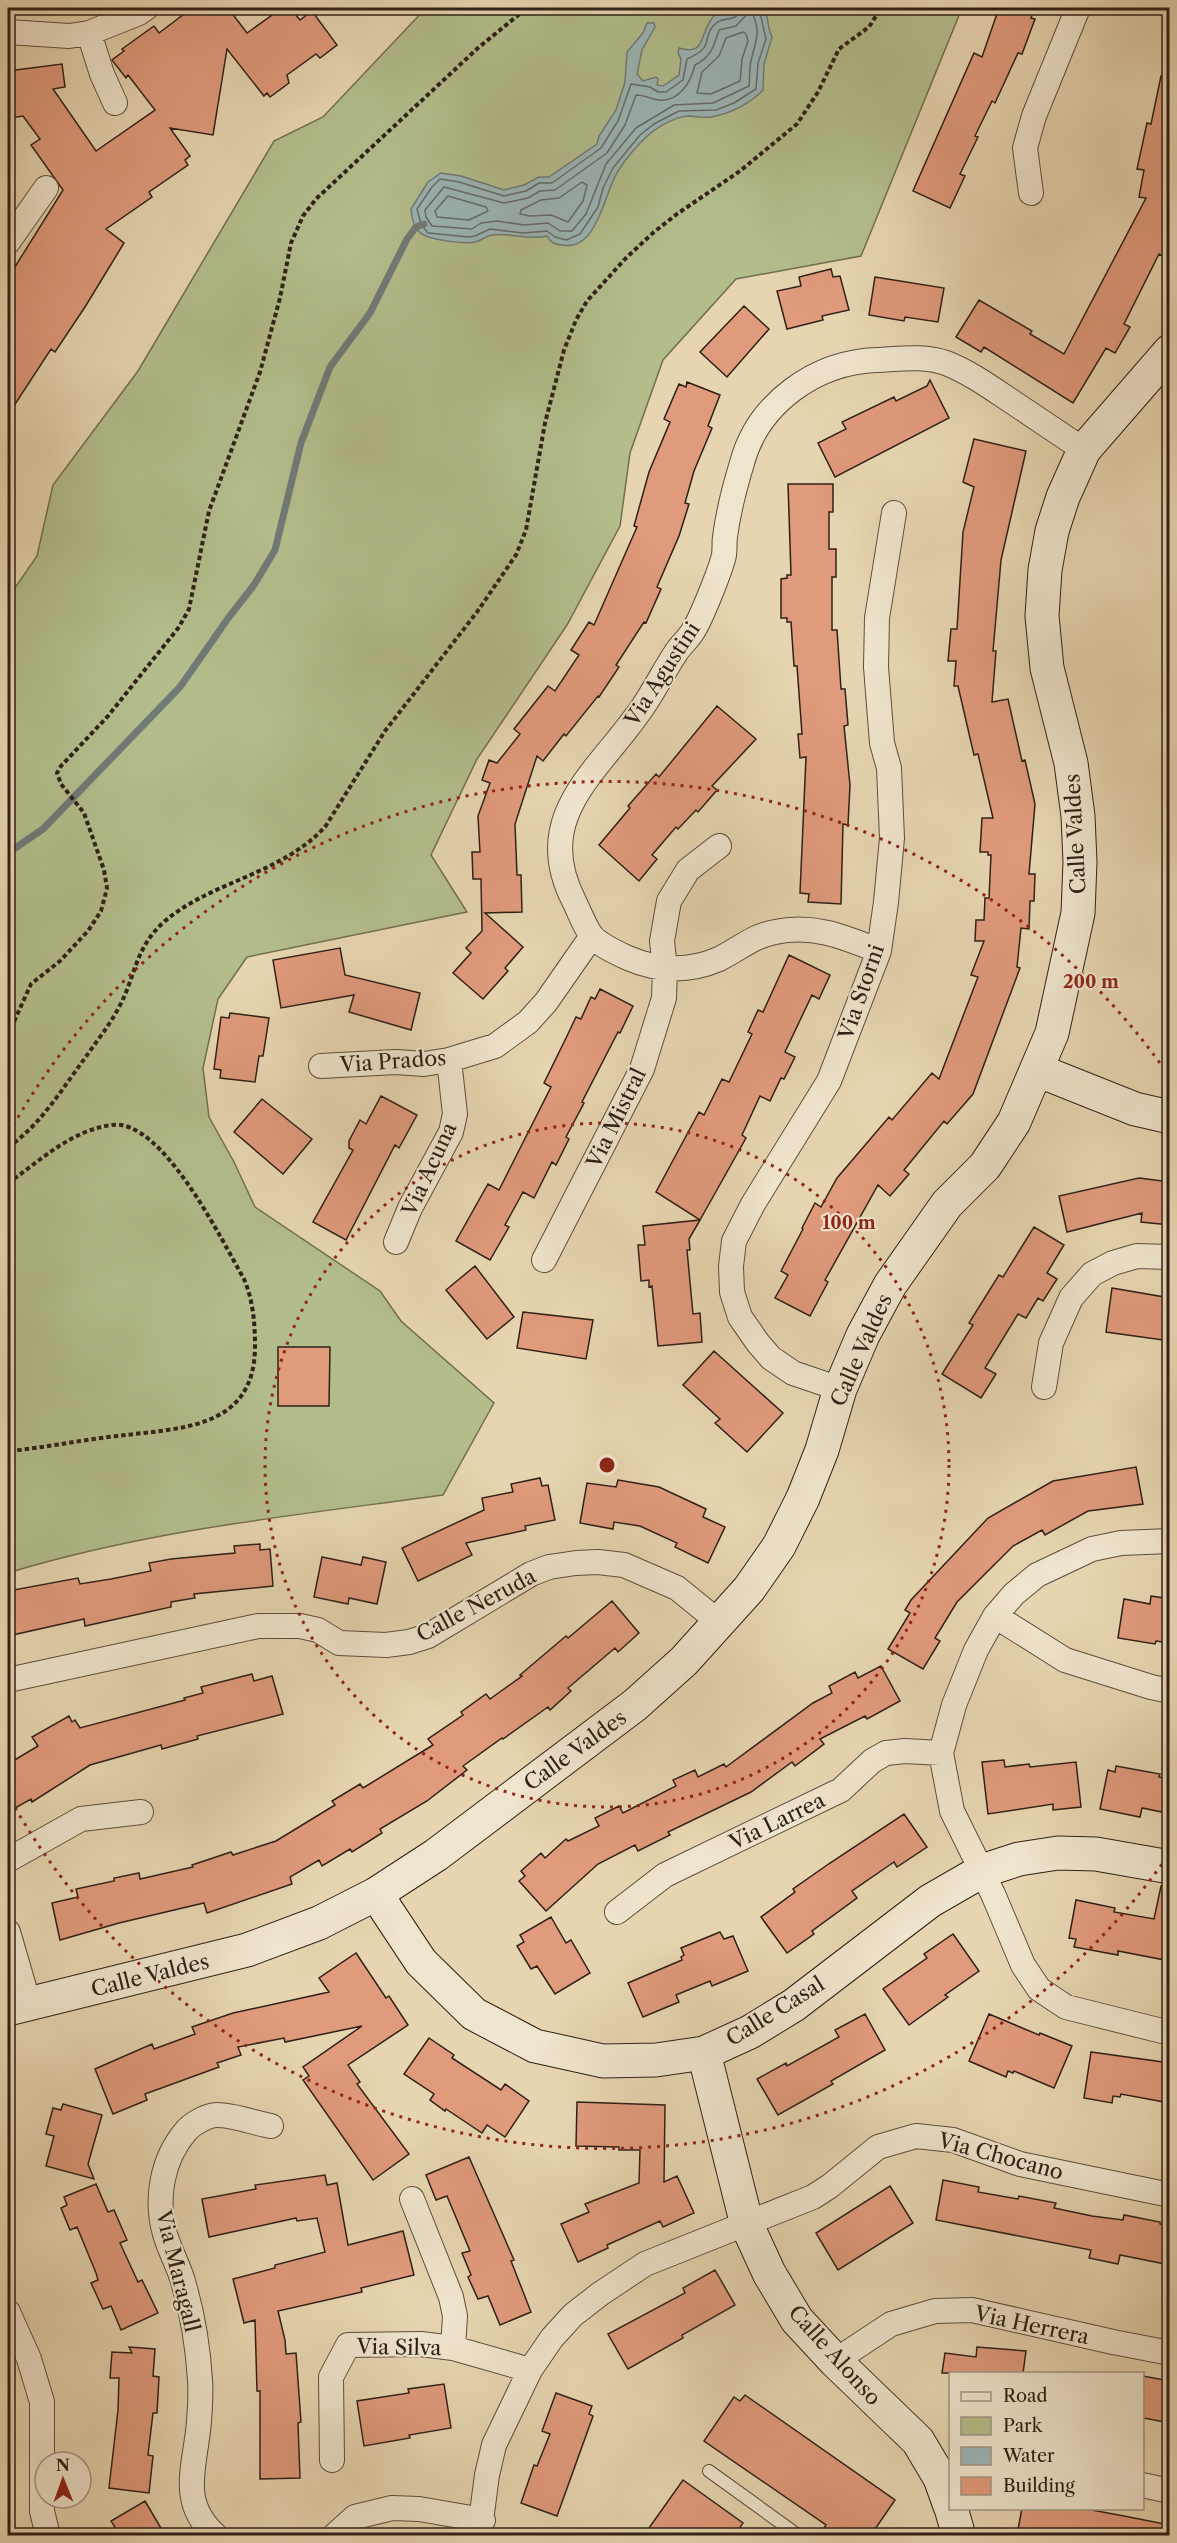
<svg xmlns="http://www.w3.org/2000/svg" width="1177" height="2543" font-family="'Libre Caslon Text',serif">
	<style>
		.green { fill: #b3bd8c; stroke: #716e52; stroke-width: 1.5 }
		.water { fill: #9bb6b7; stroke: #707a77; stroke-width: 1.5 }
		.lines { fill: none; stroke-linecap: round; stroke-linejoin: round }
		.shore { stroke: #656b67; stroke-width: 1.5 }
		.stream { stroke: #707a77; stroke-width: 7 }
		.building { fill: #e09a7c; stroke: #2f2017; stroke-width: 1.5 }
		.lane-casing { stroke: #5d4d3d; stroke-width: 14 }
		.street-casing { stroke: #5d4d3d; stroke-width: 26 }
		.secondary-casing { stroke: #2f2017; stroke-width: 35 }
		.path { stroke: #2f2017; stroke-width: 4; stroke-dasharray: 4.5 3; stroke-linecap: butt }
		.lane { stroke: #efe4cc; stroke-width: 12 }
		.street { stroke: #efe4cc; stroke-width: 24 }
		.secondary { stroke: #efe4cc; stroke-width: 33 }
		.ring { fill: none; stroke: #8f2418; stroke-width: 3; stroke-dasharray: 3 6 }
		.labels { text-anchor: middle; dominant-baseline: central; stroke-width: 4.5; stroke-linejoin: round; paint-order: stroke }
		.street-label { font-size: 21px; fill: #2f2017; stroke: #efe4cc }
		.centre { fill: #8f2418; stroke: #efe4cc; stroke-width: 3 }
		.ring-label { font-size: 18px; text-anchor: middle; font-weight: bold; fill: #8f2418; stroke: #efe4cc; stroke-width: 4.5; stroke-linejoin: round; paint-order: stroke }
	</style>
	<rect width="100%" height="100%" fill="#e6d5b0"/>
	<filter id="stains"><feTurbulence type="fractalNoise" baseFrequency=".00333" numOctaves="4"/><feColorMatrix values="0 0 0 0 .2 0 0 0 0 .09 0 0 0 0 .02 0 0 0 .5 -.17"/></filter>
	<radialGradient id="worn" r=".72"><stop offset=".6" stop-color="#630" stop-opacity="0"/><stop offset="1" stop-color="#630" stop-opacity=".3"/></radialGradient>
	<!-- green -->
	<path class="green" d="M426,8H962L861,256L736,279L663,360L630,453L620,526L567,625L477,759L431,855L467,912L247,957L218,999L203,1068L209,1117L234,1162L255,1207L380,1291L401,1321L494,1403L443,1495C297,1515 148,1530 8,1573V598L37,556L53,485L138,371L274,141L323,117Z"/>
	<!-- water -->
	<path class="water" d="M735,8H764C769,17 767,28 772,37L764,64L763,90C750,104 729,114 711,117C703,118 696,116 688,116C673,117 654,129 644,139C635,148 625,160 618,171C604,192 598,252 562,245C554,244 551,243 547,236C527,241 511,232 492,235C485,236 481,241 475,242C466,244 456,242 447,241C424,237 413,236 411,209L428,182L441,173L461,176L504,190L524,185L539,177H549L597,144L599,136L616,110L625,82L627,52L643,33L647,23H654L655,27L642,50L637,74L643,81L656,77L658,79L657,85L663,86L679,75L681,59L678,53L679,48C708,57 698,31 715,15L730,14Z"/>
	<g class="lines">
		<!-- shore -->
		<path class="shore" d="M740,8C738,24 724,15 715,24C700,38 717,46 687,59L683,80L666,92H658L650,87L631,84L618,121L601,148L552,183H539L526,191L504,196L459,182L440,179L432,187L417,209L421,224L428,233L469,237L475,236L490,229L523,233L547,231L555,237L566,240L580,234L598,207L603,188L613,168L640,135L654,124L679,111L716,110L734,103L756,89L758,63L766,39L759,8
			M748,13H752C762,33 755,42 751,61C749,69 750,78 749,86L713,103L674,105L636,128L606,164L586,214L572,231H560L548,223L524,225L497,221L481,223L472,229L432,226L426,217L425,210L444,187L504,203L528,198L540,191L555,190L607,153L625,125L636,95C645,95 650,99 659,100C680,102 691,81 695,65C711,57 714,46 719,30L736,26Z
			M743,32L746,34L748,41L742,59L740,81L711,94L697,93L702,72L719,56L726,38Z
			M582,182L587,185L583,201L568,222L551,215L530,216L520,214L521,210L541,200L559,198Z
			M448,196L486,207L488,211L469,220L437,217L435,211Z"/>
		<!-- stream -->
		<path class="stream" d="M8,853L43,829L180,687L229,617L254,585L275,550L301,443L330,367L370,313L407,239L416,227L424,224"/>
	</g>
	<!-- building -->
	<path class="building" d="M192,8H228L247,33L282,8H290L300,20L312,11L337,45L320,58L316,54L287,75L289,83L270,97L267,93L264,96L227,49L213,135L170,128L190,156L185,160L188,165L149,192L152,197L106,229L124,243L85,307L55,352L51,349L8,415V278L63,190L31,145L40,139L23,116L11,118L8,100H12L8,71L62,64L65,87L53,89L96,151L155,110L128,75L126,78L112,60L124,51L122,49L154,26L159,33Z
		M999,8H1035L1031,18L1035,19L1022,54L1018,53L995,103L992,101L975,136L978,137L960,174L965,176L950,208L913,191L974,53L982,57Z
		M1161,76L1170,77V260L1159,254L1124,324L1130,327L1115,353L1106,348L1073,403L984,347L981,352L956,337L979,300L1032,331L1030,334L1064,354L1146,198L1139,197L1144,170L1137,169L1147,123L1151,124Z
		M831,269L833,277L840,276L849,310L822,316L823,320L787,329L777,291L801,286L799,277Z
		M875,277L944,288L938,322L905,317L904,321L869,315Z
		M744,306L769,329L727,377L700,352Z
		M930,380L949,418L835,477L818,443L846,429L842,422L894,397L896,401L927,386Z
		M687,382L720,395L708,426L712,428L694,471L685,503L689,504L679,536L657,587L661,589L646,623L644,622L616,665L619,667L599,697L598,696L566,736L564,734L543,761L537,756L515,824L517,875H521L522,912L485,913L523,947L505,968L508,971L483,999L453,973L471,953L466,948L482,931L481,879H473L472,852H480L478,816L490,783L482,780L489,760L497,763L520,734L514,729L548,686L555,691L579,655L571,650L589,622L594,625L637,527L634,526L649,472L670,422L664,419L679,384L686,387Z
		M974,439L1026,451L1001,560L993,651H996L992,702L1008,699L1022,761L1025,760L1035,804L1029,874H1035L1034,901H1030L1029,929L1021,928L1017,967L1020,968L973,1094L947,1124L944,1121L904,1170L909,1174L890,1196L878,1185L825,1280L828,1282L810,1316L775,1298L788,1275L781,1271L803,1229L802,1228L815,1203L821,1207L837,1178L889,1117L892,1120L932,1073L939,1079L978,977L971,975L984,941H975L976,920H984L985,898H989L991,855H988V852H980L982,818H993L978,754L974,755L958,686H954L956,661H948L951,629H957L963,532L974,487L963,482Z
		M788,484H833V512H829V549H836V577H832V630H837L841,689H845L848,725L844,726L850,785L848,825L843,824L841,904L808,902L809,894L800,893L806,757L800,758L798,734H802L797,666H794L791,622H787V618H781V579L787,578V575H791Z
		M717,706L756,739L712,786L717,790L698,812L696,810L678,829L676,827L652,855L657,859L639,881L599,845L630,808L628,806L656,774L659,777Z
		M340,948L345,975L420,993L411,1030L349,1012L354,995L281,1008L273,960Z
		M789,955L830,975L819,999L812,995L785,1052L795,1057L784,1079L781,1078L770,1101L760,1096L742,1135L746,1138L700,1220L656,1192L699,1112L704,1115L722,1079L729,1082L752,1034L748,1032L758,1010L763,1012Z
		M600,989L633,1006L620,1033L618,1032L582,1102L584,1103L566,1137L569,1139L556,1165L552,1162L534,1198L523,1192L505,1225L509,1227L490,1260L456,1241L488,1184L499,1190L551,1087L544,1083L567,1036L576,1017L581,1019L591,997L595,999Z
		M230,1013L269,1018L263,1056H259L255,1082L220,1078L221,1070L214,1069L221,1017L229,1018Z
		M381,1096L417,1115L399,1148L395,1145L346,1240L313,1222L353,1150L349,1148V1141L360,1120L366,1124Z
		M262,1099L312,1139L283,1174L234,1132Z
		M1139,1178L1170,1182V1225L1141,1222L1142,1213L1067,1232L1059,1196Z
		M700,1220L689,1239L690,1250H687L693,1314L700,1313L702,1342L658,1346L652,1286L649,1287V1280L641,1281L638,1245H645L643,1226Z
		M1034,1227L1064,1245L1047,1273L1057,1279L1043,1301L1038,1298L1026,1318L1018,1314L985,1368L996,1374L981,1398L942,1374L973,1325L969,1323L999,1275L1003,1277Z
		M475,1266L514,1317L487,1339L446,1290Z
		M1112,1288L1170,1298V1341L1106,1332Z
		M523,1312L593,1320L586,1359L517,1348Z
		M278,1347H330L329,1406H278Z
		M714,1351L783,1413L747,1452L715,1423L720,1419L683,1385Z
		M1136,1467L1143,1504L1088,1511L1045,1535L1042,1530L1013,1546L957,1602L935,1638L940,1641L923,1669L888,1649L910,1613L905,1610L911,1600L988,1518L1053,1481Z
		M540,1478L542,1486L548,1485L555,1520L525,1526L526,1530L466,1543L472,1555L418,1581L402,1548L484,1510L482,1498L513,1492L511,1484Z
		M618,1480L659,1487L706,1509L703,1517L725,1527L708,1563L675,1547L677,1543L640,1526L614,1522L613,1529L580,1523L587,1483L616,1487Z
		M260,1544V1550L270,1549L273,1586L194,1594L195,1598L171,1602V1607L85,1626L84,1619L8,1636V1591L78,1578L80,1584L111,1579L151,1571L149,1563L171,1559L235,1553L234,1546Z
		M322,1557L361,1565L363,1557L386,1562L377,1604L349,1598L348,1604L314,1597Z
		M1151,1596L1170,1599V1643L1156,1641L1155,1644L1118,1638L1124,1599L1150,1604Z
		M612,1601L639,1633L618,1652L615,1648L568,1688L571,1691L550,1710L548,1707L503,1739L502,1738L463,1766L467,1770L427,1801L380,1829L382,1833L352,1852L350,1849L322,1866L319,1860L290,1877L292,1884L207,1913L204,1903L119,1923L60,1940L52,1903L78,1897L76,1889L114,1881V1878L139,1873L140,1879L193,1867L192,1865L231,1852L233,1855L276,1841L335,1805L332,1801L360,1784L363,1788L433,1745L428,1739L463,1715L461,1712L486,1694L490,1699L522,1676L520,1675L566,1636L568,1638Z
		M881,1666L900,1701L867,1719L865,1716L820,1739L824,1744L795,1766L792,1762L751,1792L668,1832L670,1835L638,1851L635,1845L598,1864L546,1911L519,1881L525,1876L521,1871L541,1853L545,1858L566,1839L568,1841L599,1826L595,1818L619,1806L623,1813L676,1786L673,1780L695,1770L698,1777L724,1764L726,1767L813,1703L832,1693L829,1686L855,1672L858,1678Z
		M252,1674L254,1681L272,1676L283,1714L197,1736L198,1739L162,1749L161,1745L90,1765L32,1802L31,1799L8,1812V1764L38,1746L32,1737L69,1716L72,1722L75,1720L80,1728L185,1700L184,1698L203,1693L201,1687Z
		M1004,1760L1005,1767L1029,1764L1030,1767L1076,1762L1081,1807L1053,1810V1804L988,1814L982,1762Z
		M1116,1766L1160,1774L1159,1777L1170,1779V1810L1163,1808L1162,1812L1142,1808L1140,1817L1100,1809L1108,1770L1115,1772Z
		M904,1814L927,1847L897,1867L894,1862L852,1891L857,1898L812,1931L814,1934L787,1953L761,1917L795,1892L793,1889L830,1863Z
		M1161,1886H1170V1961L1118,1951V1955L1074,1947L1076,1939L1069,1938L1076,1900L1115,1908L1114,1912L1154,1919Z
		M551,1917L566,1943L571,1940L590,1973L555,1994L537,1966L531,1969L517,1946L524,1942L520,1935Z
		M720,1932L724,1939L733,1936L748,1971L712,1986L710,1981L676,1995L679,2002L643,2017L628,1983L682,1960L681,1957L684,1955L681,1948Z
		M953,1934L979,1971L945,1995L948,1997L909,2025L883,1989L927,1958L924,1954Z
		M356,1953L386,1998L389,1996L408,2025L348,2065L360,2082L357,2084L409,2154L373,2180L303,2080L309,2076L303,2067L362,2026L285,2042L284,2038L238,2047L241,2055L217,2063L219,2067L145,2094L147,2100L113,2114L95,2069L152,2044L154,2049L195,2034L192,2027L233,2013L329,1992L319,1978Z
		M865,2014L885,2050L831,2081L833,2084L778,2115L757,2079L786,2063L787,2066L839,2037L835,2030Z
		M989,2014L1039,2035L1040,2033L1072,2046L1054,2088L1014,2071L1013,2073L1008,2071L1006,2077L969,2061Z
		M429,2038L454,2055L452,2058L501,2090L505,2084L529,2101L505,2137L487,2125L482,2133L446,2109L445,2111L430,2100L434,2094L404,2074Z
		M1091,2052L1170,2063V2103L1121,2094L1120,2097L1113,2096L1112,2103L1084,2098Z
		M577,2102L665,2105L664,2182L677,2176L694,2213L663,2227L660,2221L607,2245L608,2248L578,2262L561,2224L589,2212L585,2204L639,2183L640,2150H619V2147L576,2146Z
		M63,2104L102,2115L88,2164L94,2179L46,2166L54,2136L46,2134L53,2108L61,2110Z
		M469,2157L514,2260L511,2261L531,2312L500,2325L488,2296L478,2299L468,2277L471,2275L462,2253L470,2251L447,2196L436,2200L426,2175Z
		M325,2175L327,2185L337,2183L348,2245L403,2231L414,2275L361,2288L362,2292L278,2311L285,2340L286,2354L296,2353L301,2422L298,2423L300,2478L260,2479V2391H257L255,2320L244,2323L233,2279L275,2268V2265L325,2252L317,2218L297,2221L296,2218L209,2237L202,2199L256,2189L255,2185Z
		M943,2180L979,2187L978,2192L1018,2199L1019,2196L1056,2203L1054,2208L1092,2216L1123,2220L1124,2215L1160,2222V2224L1170,2226V2265L1120,2255L1118,2264L1089,2258L1091,2250L936,2220Z
		M96,2184L108,2212L114,2210L127,2240L120,2243L138,2282L142,2280L158,2313L121,2330L111,2306L103,2309L91,2283L98,2280L96,2273L77,2227L70,2230L61,2208L67,2205L64,2197Z
		M890,2186L913,2223L838,2270L816,2233Z
		M715,2270L735,2305L682,2335L683,2338L628,2369L608,2334L685,2293L683,2288Z
		M129,2347L155,2349L153,2376L159,2377L157,2413H153L148,2455L153,2456L149,2493L109,2488L118,2410L119,2378H110L112,2352L132,2353Z
		M977,2347L1026,2351L1023,2373H942L945,2353L976,2357Z
		M1143,2376L1170,2381V2423L1143,2418Z
		M444,2384L451,2428L409,2435L410,2438L364,2446L357,2401L409,2393L408,2389Z
		M556,2393L592,2406L589,2414L593,2416L557,2516L521,2503L534,2465L537,2466L550,2434L542,2431Z
		M745,2395L895,2500L871,2535H835L824,2528L826,2525L704,2441L734,2397L740,2401Z
		M683,2480L743,2523L735,2535H644Z
		M145,2501L165,2535H120L111,2521Z
		M1022,2508H1081L1124,2516L1170,2525V2535H1017Z"/>
	<g class="lines">
		<!-- lane casing -->
		<g class="lane-casing">
			<path id="lane" d="M709,2471L799,2536"/>
		</g>
		<!-- street casing -->
		<g class="street-casing">
			<path id="street" d="M8,32L69,36L89,33L139,13L146,8
				M89,33L102,74L115,103
				M1031,193L1025,148L1034,116L1078,8
				M8,242L46,188
				M879,951C844,937 814,924 775,932C753,936 739,949 719,959C689,972 658,971 628,958C617,953 599,945 591,935C584,925 579,911 574,901C528,812 606,767 648,699C658,683 667,666 677,651C682,644 689,638 693,631C701,619 721,569 724,555C725,549 724,543 725,537C728,513 735,486 742,463C758,403 816,362 877,360C899,359 925,355 946,363C969,372 990,387 1011,401C1035,417 1060,434 1084,450
				M321,1066L396,1062L424,1064L449,1060L495,1046L528,1022L546,1002L592,936
				M396,1242L410,1208L451,1132L455,1114L449,1060
				M544,1260L642,1069L664,998L665,969L662,941L669,901L688,870L719,846
				M1044,1387L1051,1343L1071,1298L1092,1274L1113,1263L1137,1256L1170,1257
				M840,1389L793,1373L771,1358L758,1343L740,1317L732,1292L731,1266L734,1241L753,1204L829,1081L879,951L886,902L892,838L889,768L882,743L876,667L877,618L894,513
				M1170,1541L1121,1543L1092,1549L1037,1575L1014,1594L995,1616L976,1650L954,1705L941,1753L952,1811L993,1894L1023,1965L1039,1989L1066,2007L1170,2033
				M995,1616L1065,1660L1151,1687L1170,1691
				M8,1680L258,1626H300L318,1630L339,1643L386,1645L409,1642L428,1636L531,1574L549,1567L576,1563L598,1562L624,1565L677,1588L720,1623
				M8,1860L81,1819L141,1812
				M617,1912L665,1875L841,1790L872,1761L886,1753L905,1751L941,1753
				M8,1932L29,2004
				M412,2199L451,2297L455,2316L453,2348
				M8,2312L29,2359L42,2402V2511L48,2536
				M835,2361L891,2324L935,2311L972,2310L1113,2342L1170,2353
				M332,2460L331,2377L348,2345L421,2344L453,2348L530,2370
				M1142,2485L1170,2491
				M216,2536C177,2501 196,2465 199,2421C200,2408 201,2393 200,2380C198,2348 193,2316 184,2285C180,2268 170,2252 165,2234C155,2199 162,2159 186,2131C192,2124 207,2115 217,2115C234,2115 254,2123 271,2126
				M334,2536L355,2517L392,2508L419,2509L483,2520
				M479,2536L487,2475L494,2445L530,2370L552,2338L573,2315L600,2294L645,2264L813,2197L830,2186L878,2147L916,2136L953,2140L1020,2164L1170,2195"/>
		</g>
		<!-- secondary casing -->
		<g class="secondary-casing">
			<path id="secondary" d="M1037,1070L1135,1109L1170,1117
				M376,1894L421,1962L474,2014L535,2046L603,2061L656,2060L704,2053L750,2032L794,2005L930,1901L982,1871L1019,1859L1058,1853L1096,1854L1170,1867
				M8,2009L247,1950L319,1923L376,1894L436,1855L635,1705L684,1661L749,1589L779,1546L803,1498L822,1450L840,1389L863,1335L890,1285L947,1204L985,1166L1014,1122L1052,1033L1078,913L1080,862L1078,816L1071,763L1047,668L1042,616L1045,570L1052,531L1063,497L1084,450L1170,351
				M704,2053L747,2225L769,2273L797,2320L835,2361L918,2441L940,2478L950,2506
				M951,2508L959,2536"/>
		</g>
		<!-- path -->
		<path class="path" d="M8,1035L31,984L60,961L88,931L101,911L105,896L107,888L104,870L84,813L61,784L57,773L61,766L108,716L179,627L189,609L209,511L260,372L280,298L291,243L303,216L316,199L478,48L527,8
			M8,1147C40,1126 62,1089 85,1058C96,1042 109,1026 118,1009C136,977 134,948 165,921C212,881 280,875 325,827L385,731L477,612L516,555L526,530L545,423L564,350L576,320L587,301L626,258L654,232L677,214L740,171L797,124L818,92L839,49L869,27L881,8
			M8,1183C40,1161 70,1131 111,1125C162,1117 222,1241 244,1279C253,1300 255,1323 255,1346C255,1430 180,1428 117,1436C80,1440 44,1448 8,1451"/>
		<!-- lane -->
		<use href="#lane" class="lane"/>
		<!-- street -->
		<use href="#street" class="street"/>
		<!-- secondary -->
		<use href="#secondary" class="secondary"/>
	</g>
	<!-- distance rings -->
	<g class="ring">
		<circle cx="607" cy="1465" r="342"/>
		<path d="M1167 1857A684 684 0 0 1 9 1797M9 1133A684 684 0 0 1 1167 1073"/>
	</g>
	<g class="labels">
		<!-- street labels -->
		<g class="street-label">
			<text transform="translate(662 674) rotate(-57)">Via Agustini</text>
			<text transform="translate(1075 834) rotate(-93)">Calle Valdes</text>
			<text transform="translate(861 992) rotate(-71)">Via Storni</text>
			<text transform="translate(393 1061) rotate(-4)">Via Prados</text>
			<text transform="translate(616 1118) rotate(-64)">Via Mistral</text>
			<text transform="translate(429 1169) rotate(-65)">Via Acuna</text>
			<text transform="translate(861 1350) rotate(-66)">Calle Valdes</text>
			<text transform="translate(476 1605) rotate(-28)">Calle Neruda</text>
			<text transform="translate(575 1750) rotate(-36)">Calle Valdes</text>
			<text transform="translate(777 1821) rotate(-26)">Via Larrea</text>
			<text transform="translate(150 1975) rotate(-14)">Calle Valdes</text>
			<text transform="translate(775 2011) rotate(-32)">Calle Casal</text>
			<text transform="translate(1001 2156) rotate(15)">Via Chocano</text>
			<text transform="translate(178 2271) rotate(76)">Via Maragall</text>
			<text transform="translate(1032 2325) rotate(12)">Via Herrera</text>
			<text transform="translate(399 2347) rotate(1)">Via Silva</text>
			<text transform="translate(835 2355) rotate(48)">Calle Alonso</text>
		</g>
	</g>
	<circle cx="607" cy="1465" r="9" class="centre"/>
	<g class="ring-label">
		<text x="1091" y="988">200 m</text>
		<text x="849" y="1229">100 m</text>
	</g>
	<!-- margin -->
	<rect width="1177" height="2543" fill="none" stroke="#e6d5b0" stroke-width="30"/>
	<rect x="9" y="9" width="1159" height="2525" fill="none" stroke="#2f2017" stroke-width="3"/>
	<rect x="15" y="15" width="1147" height="2513" fill="none" stroke="#2f2017" stroke-width="1.5"/>
	<!-- legend -->
	<rect x="949" y="2372" width="195" height="138" fill="#efe4cc" stroke="#a29684" stroke-width="1.5"/>
	<rect x="961" y="2392" width="30" height="9" fill="#efe4cc" stroke="#a29684" stroke-width="1.5"/>
	<text x="1003" y="2402" font-size="18" fill="#2f2017">Road</text>
	<rect x="961" y="2417" width="30" height="18" fill="#b3bd8c" stroke="#a29684" stroke-width="1.5"/>
	<text x="1003" y="2432" font-size="18" fill="#2f2017">Park</text>
	<rect x="961" y="2447" width="30" height="18" fill="#9bb6b7" stroke="#a29684" stroke-width="1.5"/>
	<text x="1003" y="2462" font-size="18" fill="#2f2017">Water</text>
	<rect x="961" y="2477" width="30" height="18" fill="#e09a7c" stroke="#a29684" stroke-width="1.5"/>
	<text x="1003" y="2492" font-size="18" fill="#2f2017">Building</text>
	<!-- north arrow -->
	<g transform="translate(63 2480) rotate(359)"><circle r="28" fill="#efe4cc" stroke="#a29684" stroke-width="1.5"/>
	<path d="M0-4.5L10 22L0 15L-10 22Z" fill="#8f2418"/>
	<text y="-9" font-size="16" font-weight="bold" text-anchor="middle" fill="#2f2017">N</text>
	</g>
	<rect width="100%" height="100%" filter="url(#stains)"/>
	<rect width="100%" height="100%" fill="url(#worn)"/>
</svg>
